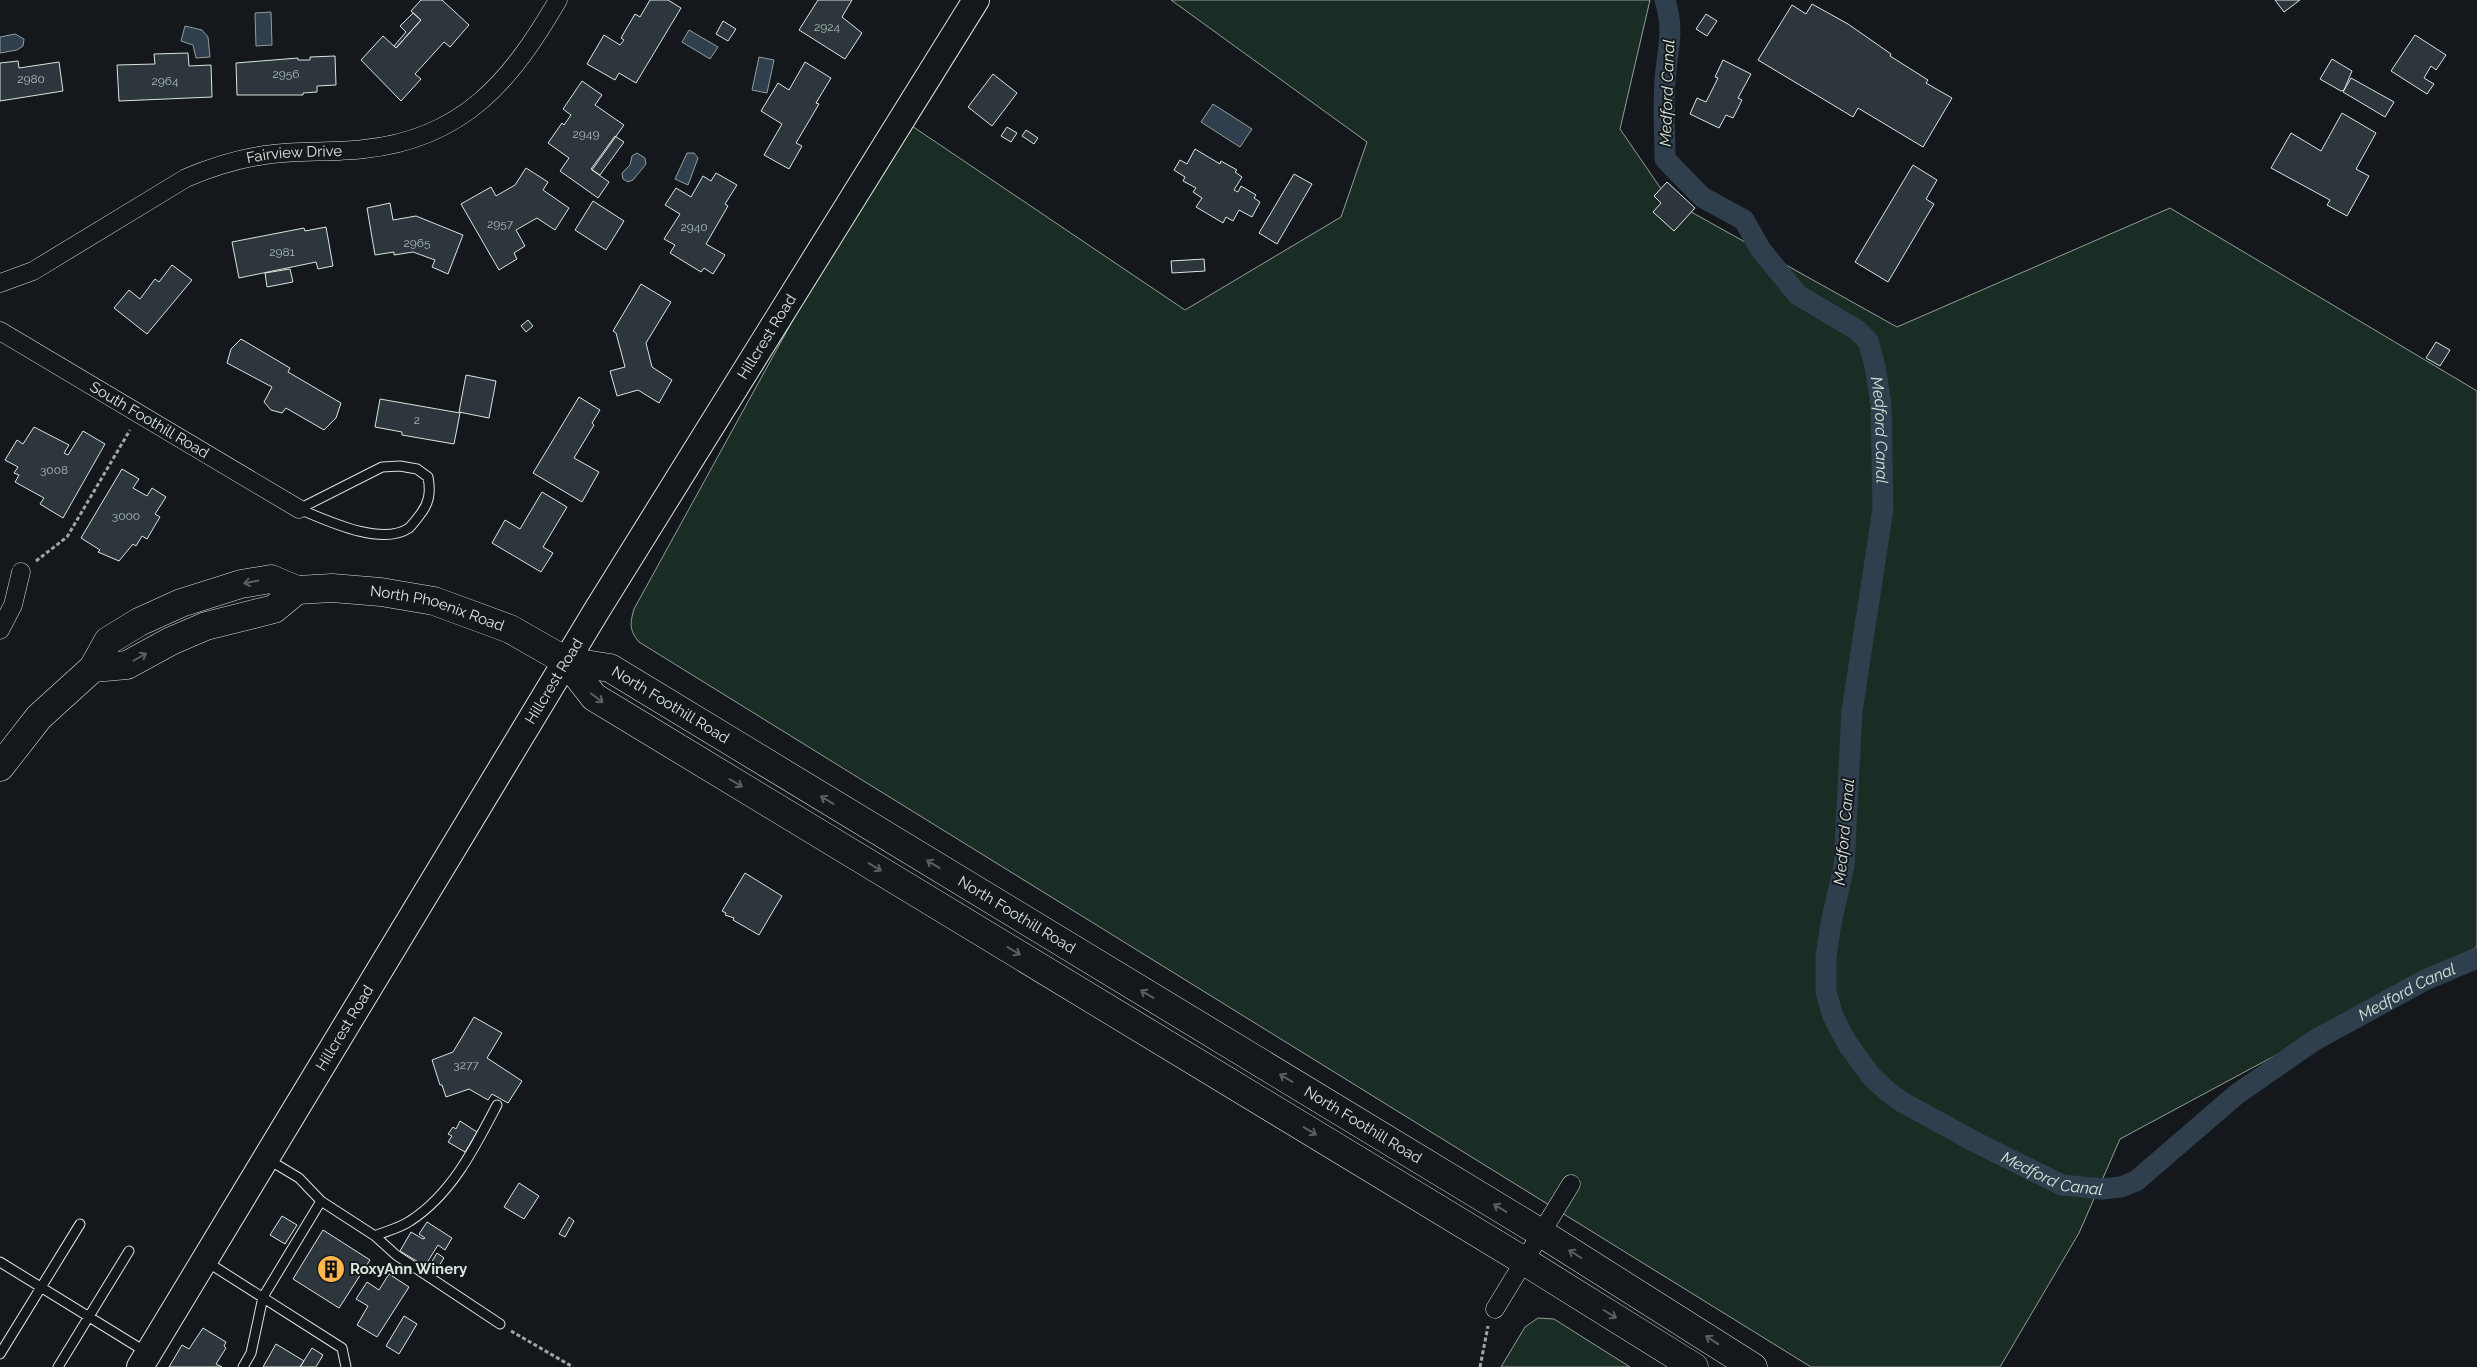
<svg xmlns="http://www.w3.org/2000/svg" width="2477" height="1367" font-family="Raleway,sans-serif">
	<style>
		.green { fill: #1a2d24; stroke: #939e99 }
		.water { fill: #2f3f4d; stroke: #939e99 }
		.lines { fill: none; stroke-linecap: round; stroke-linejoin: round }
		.canal { stroke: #2f3f4d; stroke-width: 21 }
		.building { fill: #2c363c; stroke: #d8e6dc }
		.lane-casing { stroke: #d8e6dc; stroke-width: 11 }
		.street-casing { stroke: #d8e6dc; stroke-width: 19 }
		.secondary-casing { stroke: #d8e6dc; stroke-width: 28 }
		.primary-casing { stroke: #d8e6dc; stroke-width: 29 }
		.path { stroke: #9da8a2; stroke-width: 3; stroke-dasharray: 4 2.5; stroke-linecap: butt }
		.lane { stroke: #14181c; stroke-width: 9 }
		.street { stroke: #14181c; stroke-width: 18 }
		.secondary { stroke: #14181c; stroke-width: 26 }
		.primary { stroke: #14181c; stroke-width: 28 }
		.oneway { stroke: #59605f }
		.labels { text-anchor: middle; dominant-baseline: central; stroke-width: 4; stroke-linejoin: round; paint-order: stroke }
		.number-label { font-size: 12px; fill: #adbab4 }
		.street-label { font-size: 15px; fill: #d8e6dc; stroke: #14181c }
		.poi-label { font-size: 15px; font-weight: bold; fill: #d8e6dc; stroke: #14181c; text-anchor: start }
		.water-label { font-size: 16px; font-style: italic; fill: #d8e6dc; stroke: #14181c }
	</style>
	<rect width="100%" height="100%" fill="#14181c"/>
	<!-- green -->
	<path class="green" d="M1171,0H1650L1620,129L1668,199L1897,327L2170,208L2477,391V947L2120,1139L2079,1233L2000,1367H1811L639,642C629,630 630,623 634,609L903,120L1185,310L1341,217L1367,142Z
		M1538,1318L1554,1319L1630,1367H1501L1525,1327Z"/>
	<!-- water -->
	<path class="water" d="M271,12L272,45L256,46L255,13Z
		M185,26L202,30L208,37L210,57L196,58L193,45L181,41Z
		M689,30L718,47L710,59L682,42Z
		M15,34L24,39L23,46L17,50L0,53V37Z
		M759,57L774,60L767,93L752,90Z
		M1213,104L1252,129L1240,147L1201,122Z
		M637,153L645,158L646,164L633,180L628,182L623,179L622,173L630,165L632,156Z
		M687,153H694L698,158L688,185L675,179Z"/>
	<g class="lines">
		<!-- canal -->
		<path class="canal" id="s1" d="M1665,0C1675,33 1667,49 1665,81C1663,107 1665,134 1665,159L1702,197L1744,220L1761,250L1798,295L1857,330L1868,341L1875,366L1881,404L1883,509L1852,711L1844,866L1831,923L1826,956V992L1833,1016L1847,1043L1871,1076L1887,1091L1902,1102L1979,1144L2062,1185L2102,1189L2121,1187L2136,1181L2237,1094L2315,1040L2425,980L2477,958"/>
	</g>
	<!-- building -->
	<path class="building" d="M421,0H442L469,25L450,47L444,42L415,74L421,79L401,101L361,60L383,36L396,48L421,20L411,11Z
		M650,0H668L681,8L636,83L619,73L615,80L587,64L604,35L620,45L624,40L621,38L635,14L640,17Z
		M818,0H852L842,17L862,33L845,59L799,30Z
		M2275,0H2300L2284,12Z
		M1812,4L1848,24L1891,54L1890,56L1928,80L1926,83L1952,98L1923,147L1858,108L1853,117L1758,60L1792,5L1806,14Z
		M413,13L421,20L396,48L394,46L406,32L400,26Z
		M1706,14L1717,21L1707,36L1696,29Z
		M723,21L736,29L728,41L716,34Z
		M2415,35L2446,55L2436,70L2431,66L2424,78L2434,84L2427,94L2391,71Z
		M188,53L189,66L211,65L212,97L119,101L117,65L155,64L154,54Z
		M335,56L336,85L317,86V92L303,93V95H237L236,63L298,58V60H310V57Z
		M2332,59L2352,71L2344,90L2341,91L2320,79Z
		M1723,60L1751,74L1738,98L1742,100L1733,118L1726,115L1719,128L1690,114L1697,98L1706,102L1718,78L1715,77Z
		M18,61L19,68L59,62L63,91L0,101V63Z
		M805,62L831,78L816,103L819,104L796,143L802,146L789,169L764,155L782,124L761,111L778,83L789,90Z
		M993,74L1017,93L992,126L968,107Z
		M2351,78L2394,102L2385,117L2343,92Z
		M582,81L602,95L595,105L624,125L592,170L609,182L598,198L560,171L569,158L548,143L562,123L564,125L571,115L563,109Z
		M2342,113L2376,133L2356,169L2369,176L2347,216L2327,205L2330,200L2271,168L2291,133L2321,151Z
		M1007,127L1017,133L1011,142L1001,136Z
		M1026,130L1038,138L1034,144L1022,136Z
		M615,136L624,142L600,175L591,169Z
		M1195,149L1220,164L1221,161L1237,170L1235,172L1242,177L1234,190L1238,192L1241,186L1256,195L1254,198L1260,202L1252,217L1239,210L1233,221L1226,217L1223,223L1196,207L1202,198L1193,192L1196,188L1183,181L1185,177L1174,170L1180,160L1187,164Z
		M1913,165L1937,180L1926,199L1934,204L1888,282L1855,262Z
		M526,168L548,182L543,190L569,208L555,230L537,218L516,230L525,246L514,253L517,259L499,270L461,204L491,187L496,196L515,185Z
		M716,173L737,185L725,204L728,206L706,244L725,255L713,274L704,268L701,272L670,253L675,245L664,239L680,214L665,205L676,188L691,197L703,176L711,181Z
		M1294,174L1312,184L1277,244L1259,233Z
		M1667,182L1695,208L1674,231L1653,212L1661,203L1654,196Z
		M593,201L624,221L606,250L575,230Z
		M390,203L393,220L416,216L463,235L448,274L432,267L435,260L413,252L394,255V252L375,255L367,208Z
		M326,227L333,266L318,269L316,262L239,278L232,242L304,228L305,231Z
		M1204,259L1205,271L1172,273L1171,261Z
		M172,265L192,280L147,334L114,308L129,290L140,299L155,279L159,282Z
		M290,269L293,282L267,287L265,273Z
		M641,284L671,302L646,343L652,367L672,380L659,403L638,390L617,396L610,371L625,367L616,333L613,331Z
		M528,320L533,326L526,332L521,326Z
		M241,339L290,368L288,372L341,403L336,418L324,430L286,408L282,413L271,410L264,402L272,387L227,363L231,349Z
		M2436,342L2450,350L2440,366L2426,358Z
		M466,375L496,381L489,418L459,412Z
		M579,397L600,410L592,423L594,425L574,458L599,472L582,502L533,473Z
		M380,399L460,413L454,444L402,435V432L375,427Z
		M34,427L69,445L64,453L68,455L83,431L105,444L63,518L40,504L44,498L15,482L19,475L14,473L18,467L5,460L17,440L23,444Z
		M122,469L139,479L133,488L147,496L152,488L166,497L155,514L160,517L147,539L142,536L136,546L133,544L119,561L98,552L100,550L81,538Z
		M542,492L567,507L543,547L553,553L541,572L492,543L505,520L520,529Z
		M745,873L782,896L759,935L733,920L734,918L725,915L726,913L722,911Z
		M474,1017L502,1033L487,1058L522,1081L508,1103L492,1094L488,1100L469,1089L446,1097L442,1085H440L432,1060L453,1052Z
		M460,1121L477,1132L465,1152L448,1142L452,1136L448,1134L453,1127L456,1129Z
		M519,1183L539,1196L524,1219L504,1207Z
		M282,1216L297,1225L285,1244L270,1235Z
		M569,1217L574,1221L565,1237L559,1234Z
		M427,1222L452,1238L445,1250L438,1245L425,1266L400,1251L411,1232L423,1239L425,1238L419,1234Z
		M323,1230L370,1260L339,1308L293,1279Z
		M437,1253L444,1258L437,1269L430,1265Z
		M389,1274L409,1287L377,1337L357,1325L368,1306L356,1299L367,1282L379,1290Z
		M404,1316L417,1324L399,1354L386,1346Z
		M203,1328L226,1342L224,1346L226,1348L216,1364L222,1367H169L182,1345L189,1349Z
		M276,1344L304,1361L300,1367H263Z
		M312,1348L323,1355L316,1367H300Z"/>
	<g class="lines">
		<!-- lane casing -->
		<g class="lane-casing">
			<path id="lane" d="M400,466L417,469L428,477C431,493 429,504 419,516C416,520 412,525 409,528C381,547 326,520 299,509L382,467Z
				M269,1160L299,1178L321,1201
				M375,1236L396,1255L500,1324
				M0,1262L146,1352
				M207,1262L342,1348L346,1367
				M0,1354L80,1224
				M58,1367L129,1251
				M243,1367L251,1353L263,1297L321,1201L375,1236C386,1231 400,1228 410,1221C452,1194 475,1147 497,1105"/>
		</g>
		<!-- street casing -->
		<g class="street-casing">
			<g id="street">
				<path id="s2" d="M0,283L33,271L186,178C212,167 237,159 265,155C298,150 331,153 364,149C463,139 511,81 558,0"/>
				<path id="s3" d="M0,331L299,509"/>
				<path d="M0,630L13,605L21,572"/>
				<path d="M1495,1309L1571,1184"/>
			</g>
		</g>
		<!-- secondary casing -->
		<g class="secondary-casing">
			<g id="secondary">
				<path id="s4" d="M140,1367L597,610L976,0"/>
			</g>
		</g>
		<!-- primary casing -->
		<g class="primary-casing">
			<g id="primary">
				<path d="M566,661L594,697L1524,1261L1694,1367"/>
				<path d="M93,668L127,665L171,641L206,626L274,609L297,590"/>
				<path id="s5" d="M0,767L39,717L93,668L108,641L139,622L181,603L241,584L271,579L297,590L332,588L381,592L434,601L510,629L566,661L610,668L1541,1233L1753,1367"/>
			</g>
		</g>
		<!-- path -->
		<path class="path" d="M36,561L67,537L130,430
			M511,1331L573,1367
			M1480,1367L1488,1326"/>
		<!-- lane -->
		<use href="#lane" class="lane"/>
		<!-- street -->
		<use href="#street" class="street"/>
		<!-- secondary -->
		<use href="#secondary" class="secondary"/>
		<!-- primary -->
		<use href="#primary" class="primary"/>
	</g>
	<!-- one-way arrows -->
	<defs><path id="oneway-shaft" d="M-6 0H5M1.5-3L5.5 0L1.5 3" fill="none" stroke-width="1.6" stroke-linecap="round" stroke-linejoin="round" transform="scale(1.25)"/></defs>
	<g class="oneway">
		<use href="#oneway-shaft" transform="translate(251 582) rotate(169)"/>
		<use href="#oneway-shaft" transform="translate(140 657) rotate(-30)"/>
		<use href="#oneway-shaft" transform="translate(597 698) rotate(37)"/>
		<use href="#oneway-shaft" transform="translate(736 783) rotate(31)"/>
		<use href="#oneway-shaft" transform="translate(827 800) rotate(-149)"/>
		<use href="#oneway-shaft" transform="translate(933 864) rotate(-149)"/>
		<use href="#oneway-shaft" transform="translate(875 867) rotate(31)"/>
		<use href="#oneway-shaft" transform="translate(1014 951) rotate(31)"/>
		<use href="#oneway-shaft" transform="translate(1147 994) rotate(-149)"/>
		<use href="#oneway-shaft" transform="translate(1286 1078) rotate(-149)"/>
		<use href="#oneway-shaft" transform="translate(1310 1131) rotate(31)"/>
		<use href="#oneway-shaft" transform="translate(1500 1208) rotate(-149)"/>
		<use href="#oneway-shaft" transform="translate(1575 1254) rotate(-148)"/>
		<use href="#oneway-shaft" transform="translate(1610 1314) rotate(32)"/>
		<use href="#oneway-shaft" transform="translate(1712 1340) rotate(-147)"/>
	</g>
	<!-- icons -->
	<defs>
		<g id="building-disc" transform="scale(1.4375)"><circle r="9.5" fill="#ffb74d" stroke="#14181c"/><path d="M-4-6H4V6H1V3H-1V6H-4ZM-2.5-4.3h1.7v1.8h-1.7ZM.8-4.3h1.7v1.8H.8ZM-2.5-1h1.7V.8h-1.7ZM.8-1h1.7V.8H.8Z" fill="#111"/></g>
	</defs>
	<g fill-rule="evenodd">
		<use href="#building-disc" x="331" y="1269"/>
	</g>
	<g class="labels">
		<!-- number labels -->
		<g class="number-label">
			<text x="827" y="27">2924</text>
			<text x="286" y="74">2956</text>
			<text x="31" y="79">2980</text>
			<text x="165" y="81">2964</text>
			<text x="586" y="134">2949</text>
			<text x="500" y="224">2957</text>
			<text x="694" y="227">2940</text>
			<text x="417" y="243">2965</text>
			<text x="282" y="252">2981</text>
			<text x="417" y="420">2</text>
			<text x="54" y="470">3008</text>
			<text x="126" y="516">3000</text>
			<text x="466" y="1065">3277</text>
		</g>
		<!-- street labels -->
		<g class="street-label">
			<text stroke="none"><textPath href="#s2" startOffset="326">Fairview Drive</textPath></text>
			<text stroke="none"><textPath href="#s4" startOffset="1206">Hillcrest Road</textPath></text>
			<text stroke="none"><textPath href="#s3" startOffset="174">South Foothill Road</textPath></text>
			<text stroke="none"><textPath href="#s5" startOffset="514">North Phoenix Road</textPath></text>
			<text stroke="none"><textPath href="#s4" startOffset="801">Hillcrest Road</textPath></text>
			<text stroke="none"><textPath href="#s5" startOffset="770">North Foothill Road</textPath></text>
			<text stroke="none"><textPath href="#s5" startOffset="1175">North Foothill Road</textPath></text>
			<text stroke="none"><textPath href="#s4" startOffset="396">Hillcrest Road</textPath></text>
			<text stroke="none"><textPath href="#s5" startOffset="1580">North Foothill Road</textPath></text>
		</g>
		<!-- poi labels -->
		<g class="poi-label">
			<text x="350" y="1269">RoxyAnn Winery</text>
		</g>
		<!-- water labels -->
		<g class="water-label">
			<text transform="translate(1667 93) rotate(-88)">Medford Canal</text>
			<text stroke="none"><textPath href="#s1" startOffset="528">Medford Canal</textPath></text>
			<text transform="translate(1844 832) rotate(-85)">Medford Canal</text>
			<text stroke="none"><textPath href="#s1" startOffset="1819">Medford Canal</textPath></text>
			<text stroke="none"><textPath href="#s1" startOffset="1399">Medford Canal</textPath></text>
		</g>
	</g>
</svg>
